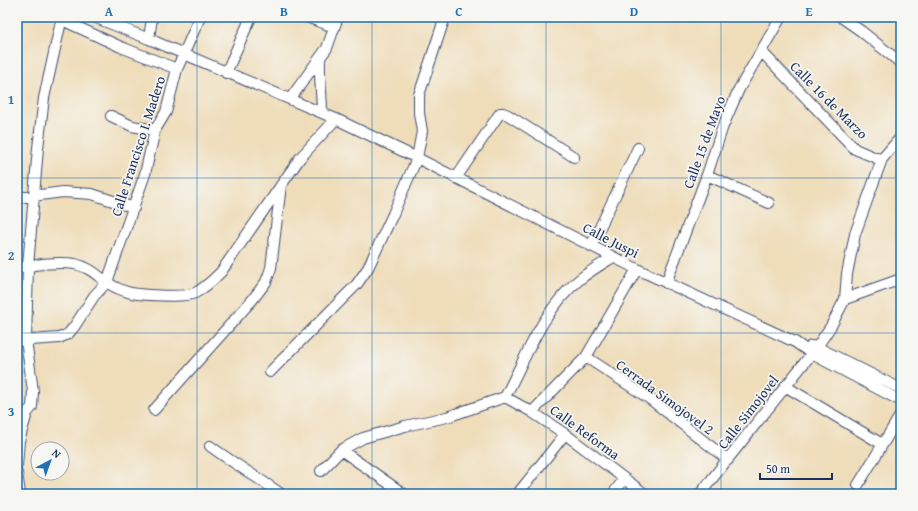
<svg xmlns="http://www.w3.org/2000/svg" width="918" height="511" font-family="'Gentium Book Plus',serif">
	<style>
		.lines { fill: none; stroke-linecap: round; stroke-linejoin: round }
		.minor-casing { stroke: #3b496c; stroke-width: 12 }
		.minor { stroke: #fff; stroke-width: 10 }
		.grid { fill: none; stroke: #1f6fb2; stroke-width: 1; stroke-opacity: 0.55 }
		.labels { text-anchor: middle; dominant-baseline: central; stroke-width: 3.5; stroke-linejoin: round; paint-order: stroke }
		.street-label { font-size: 14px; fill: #1b2f5e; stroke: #f6f6f2 }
		.neatline { fill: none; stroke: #1f6fb2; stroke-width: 1.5 }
		.grid-label { font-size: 13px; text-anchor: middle; font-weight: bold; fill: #1f6fb2 }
	</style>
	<rect width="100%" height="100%" fill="#f6f6f2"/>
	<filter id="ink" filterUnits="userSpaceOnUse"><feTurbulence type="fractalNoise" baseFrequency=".025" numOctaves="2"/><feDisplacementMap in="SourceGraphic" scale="8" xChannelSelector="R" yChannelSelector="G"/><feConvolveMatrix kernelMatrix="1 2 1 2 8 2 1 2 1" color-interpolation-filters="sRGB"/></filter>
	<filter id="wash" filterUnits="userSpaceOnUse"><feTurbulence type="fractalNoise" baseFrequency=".012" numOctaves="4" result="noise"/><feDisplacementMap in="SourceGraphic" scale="16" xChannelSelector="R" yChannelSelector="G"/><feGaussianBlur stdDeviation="0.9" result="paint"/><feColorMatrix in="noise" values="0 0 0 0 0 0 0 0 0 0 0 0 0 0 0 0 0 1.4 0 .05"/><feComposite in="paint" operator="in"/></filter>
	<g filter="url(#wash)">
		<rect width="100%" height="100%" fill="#efddba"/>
	</g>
	<g filter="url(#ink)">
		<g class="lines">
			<!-- minor casing -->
			<g class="minor-casing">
				<path id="minor" d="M94,17L149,39L336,119L417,158L637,269L795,342L812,354L901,401
					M307,17L334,27
					M841,17L861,31L901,63
					M62,20L121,47L177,69
					M149,39L152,17
					M761,51L855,149L876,158L882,159
					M320,59C319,77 322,95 322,113
					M226,73L251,17
					M290,99L327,48L338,17
					M111,116L132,126L155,130
					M707,175L769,203
					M456,178L500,113H503L508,115L574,157
					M17,198L63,192L92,194L134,208
					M591,246L638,148
					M17,268C35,265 56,261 75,264C94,268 101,281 117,288C121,290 127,292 131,293C144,295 185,298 195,293C205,288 213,280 221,272L300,158L336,119
					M666,283L707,175L723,126L739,89L781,17
					M845,299L901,279
					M17,341L59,338L68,334L74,327L94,296L107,282L145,174L155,130L166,112L177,69L200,17
					M811,346L817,347L901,389
					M586,357L650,399L728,460
					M270,372L357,284L368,268L393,214L417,158L422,131L419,113V95L445,17
					M785,386L882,444
					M505,397L532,412L565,434L645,494
					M154,410L253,299L266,282L271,268L281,185
					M532,412L586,357L637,269
					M210,446C233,463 257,477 281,494
					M341,450L404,494
					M17,465L19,441L27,413L32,407L33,391L26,340L28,266L38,148L44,98L62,17
					M321,471L341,450L363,438L405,426L447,417L505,397C526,357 543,309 580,279C590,271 602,264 613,257
					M17,473L20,494
					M858,485L901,414
					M519,492L565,434
					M613,494L624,479
					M700,494L817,347L831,326L845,299L847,274L855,234L882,159L901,137"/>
			</g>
			<!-- minor -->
			<use href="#minor" class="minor"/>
		</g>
	</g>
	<!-- grid -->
	<path class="grid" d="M197,17V494M372,17V494M546,17V494M721,17V494M17,178H901M17,333H901"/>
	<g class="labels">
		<!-- street labels -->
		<g class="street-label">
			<text transform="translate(829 100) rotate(45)">Calle 16 de Marzo</text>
			<text transform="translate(704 142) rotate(-70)">Calle 15 de Mayo</text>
			<text transform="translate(138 146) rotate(-72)">Calle Francisco I. Madero</text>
			<text transform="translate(611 240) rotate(27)">Calle Juspi</text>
			<text transform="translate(665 397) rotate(36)">Cerrada Simojovel 2</text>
			<text transform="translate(748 412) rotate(-52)">Calle Simojovel</text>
			<text transform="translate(585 432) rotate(36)">Calle Reforma</text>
		</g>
	</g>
	<!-- margin -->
	<rect width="918" height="511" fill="none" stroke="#f6f6f2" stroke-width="44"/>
	<!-- north arrow -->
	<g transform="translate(50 461) rotate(41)"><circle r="19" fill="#f6f6f2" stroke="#9ea6b7"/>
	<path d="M0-3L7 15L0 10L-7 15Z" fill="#1f6fb2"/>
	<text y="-6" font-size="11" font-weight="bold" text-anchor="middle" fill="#1b2f5e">N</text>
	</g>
	<!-- scale -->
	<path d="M760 473v6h72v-6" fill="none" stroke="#1b2f5e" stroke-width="2"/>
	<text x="766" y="473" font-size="12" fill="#1b2f5e" stroke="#f6f6f2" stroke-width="3" paint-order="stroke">50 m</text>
	<rect x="22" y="22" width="874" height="467" class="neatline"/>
	<g class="grid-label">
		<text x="109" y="16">A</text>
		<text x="284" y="16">B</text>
		<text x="459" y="16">C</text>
		<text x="634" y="16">D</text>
		<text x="809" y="16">E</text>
		<text x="11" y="104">1</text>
		<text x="11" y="260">2</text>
		<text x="11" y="416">3</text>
	</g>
</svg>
